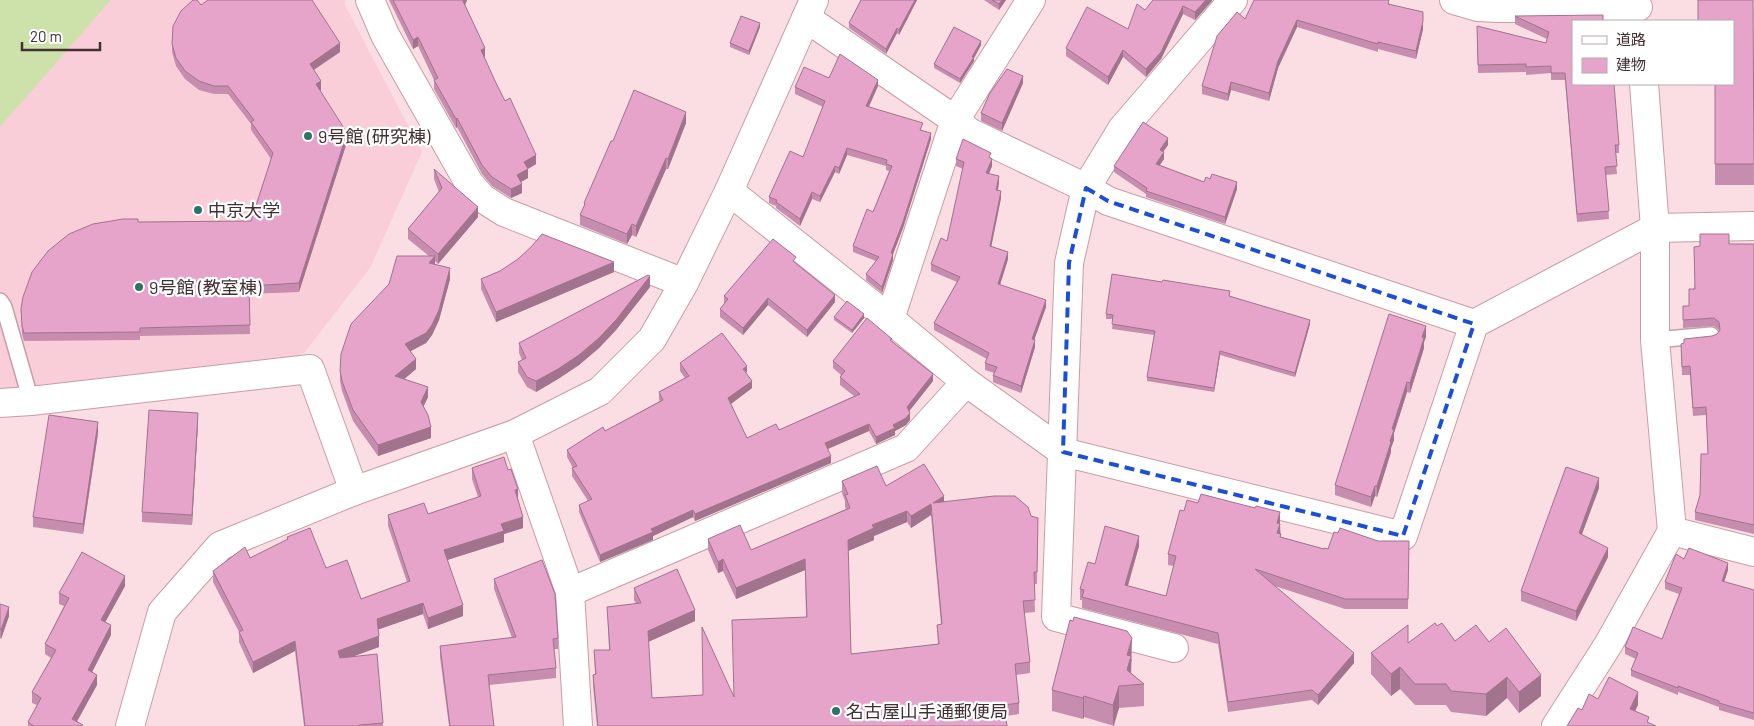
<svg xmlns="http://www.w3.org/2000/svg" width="1754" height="726" font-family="Barlow,'Noto Sans JP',sans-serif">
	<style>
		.built { fill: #faced8 }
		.grass { fill: #cde1ab }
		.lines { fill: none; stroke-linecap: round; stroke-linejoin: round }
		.lane-casing { stroke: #c99da6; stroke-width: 18 }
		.street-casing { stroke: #c99da6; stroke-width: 30 }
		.secondary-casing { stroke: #c99da6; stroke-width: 30 }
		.lane { stroke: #fff; stroke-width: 15 }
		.street { stroke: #fff; stroke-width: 28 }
		.secondary { stroke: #fff; stroke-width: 28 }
		.wall { fill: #c68dae; fill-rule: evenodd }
		.shaded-wall { fill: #a1738d }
		.building { fill: #e6a4ca; stroke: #a1738d; fill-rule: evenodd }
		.marked { fill: none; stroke: #1d4ed8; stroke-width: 4; stroke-dasharray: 10 6; stroke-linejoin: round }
		.poi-dot { fill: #2c736a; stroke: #fff; stroke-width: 2 }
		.labels { text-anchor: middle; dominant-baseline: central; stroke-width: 4.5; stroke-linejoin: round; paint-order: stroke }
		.poi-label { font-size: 18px; fill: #423034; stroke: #fff; text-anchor: start }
	</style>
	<rect width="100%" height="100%" fill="#fadee4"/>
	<!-- built -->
	<path class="built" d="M0,0H345V5L422,152L370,268L304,353L279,361L0,395Z"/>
	<!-- grass -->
	<path class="grass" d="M0,0H111L0,127Z"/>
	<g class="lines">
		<!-- lane casing -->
		<g class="lane-casing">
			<path id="lane" d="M0,301L4,307L31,401
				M1655,340L1711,335"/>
		</g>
		<!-- street casing -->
		<g class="street-casing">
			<path id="street" d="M370,0L385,35L469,183L482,198L504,212L684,283
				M1454,0L1478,7L1499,8L1638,7
				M806,18L955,120L969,132L1086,188L1108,201L1474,324
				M729,191L890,319L966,382L1063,452L1403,536L1474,324L1655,228L1754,226
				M890,319L955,120L1031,0
				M0,403L31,401L310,369L354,491
				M515,434L570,592L578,726
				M1672,531L1754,552
				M570,592L906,448L966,382
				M1174,648L1056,617L1069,263L1086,188L1122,129L1233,0
				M1556,726L1608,645L1672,531L1655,340V228L1644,84"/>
		</g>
		<!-- secondary casing -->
		<g class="secondary-casing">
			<path id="secondary" d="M130,726L162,612L220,546L354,491L515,434L600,391L652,339L684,283L729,191L814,0"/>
		</g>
		<!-- lane -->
		<use href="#lane" class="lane"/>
		<!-- street -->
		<use href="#street" class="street"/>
		<!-- secondary -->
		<use href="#secondary" class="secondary"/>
	</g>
	<!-- wall -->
	<path class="wall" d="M389,0H467L465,5L485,57L484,58L496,83L536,164L528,169V178L521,182L522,193L511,198L492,186L482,174L457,127L456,128L434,89V80L418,46L413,49Z
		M861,0H917L899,35L897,33L886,54L849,28V23Z
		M984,0H1006L999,10Z
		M1212,0L1195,20L1183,14L1161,59L1146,77L1123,57L1108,85L1066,56V48L1128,29L1145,10Z
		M1390,4L1423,29L1416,59L1378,49V52L1297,27L1278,68L1269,101L1231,90L1228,101L1202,94V86L1245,19Z
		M1515,16L1573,21L1619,145V153H1615L1617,174L1606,175L1609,219L1577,222L1565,80H1551V73L1526,75V72L1478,73L1477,33L1546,43L1547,39L1515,24Z
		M1753,22L1754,185H1715V84H1733Z
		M173,26L340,52L314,70L321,90L320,91L347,142L299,292L249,294L250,334L140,336V340L24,341L22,334L21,309L138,222L251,221L271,159L251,130V124L228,94H214L199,90L185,79L176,66L172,52Z
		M760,27L749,55L730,47V43Z
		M981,45L974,58V61L960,83L934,68V64Z
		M829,78L878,86L869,107L922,130L931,139L903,228L893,254V260L882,293L866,280V274L876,261L853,252V246L873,212L889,171L886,170V166L847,155L839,174L835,172L820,202L812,199L800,226L776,208V206L769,203V197L803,157L823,107L795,94V87Z
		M1023,83L1002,131L981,121V113Z
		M686,123L668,169H666L636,237L632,235L627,244L580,225V215L584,207V203L613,141Z
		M1168,145L1163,152L1164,159L1160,165L1204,182L1237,189L1225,224L1146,197V194L1114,172V166Z
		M991,158L992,166L989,174L999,183L998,191L1001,198L991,247L1008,259L1000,285L1046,307L1034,340L1035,347L1021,393L995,383L993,382V376L994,373L985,370V363L987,359L934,330V323L957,282L931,271V264L947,241L963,169L956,166V159Z
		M434,169L478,217L438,264L435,261V265L450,279L439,320L432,335L426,343L411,351L416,369L404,379L428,397L423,407L431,438L378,456L353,421L342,391L340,381V371L429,256L408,239V229L439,192L434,179Z
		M1729,244H1754V534L1695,520V512L1700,495L1708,454L1706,415L1693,416L1690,375H1682L1681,352L1684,343L1712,336L1717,334L1719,331V330L1714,326L1683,328V306H1689L1694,289L1700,246Z
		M796,264L835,302L807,337L768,305L743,335L720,317V309L725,304L724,303V296Z
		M500,271L614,272L496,322L481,289V279Z
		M650,287L616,330L599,348L579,365L558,379L536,392L527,387L518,372V362L522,360L519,353V343Z
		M1230,296L1310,324L1295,377L1220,355L1214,392L1147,381V377L1154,335L1112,329L1113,319H1106V314Z
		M834,317L864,318L852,333L834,320Z
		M1426,337L1424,342V348L1410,393L1407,392L1394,433V440L1391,448V452L1377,497L1375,496L1371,507L1335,495V485Z
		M892,341L933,381L909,411L910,420L906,425L895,431V435L876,444L869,431L828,449L831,463L695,521L693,517L653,536V540L600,562L579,512V505L588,501L572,476V468H573L567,457V450L605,431L660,401L659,400V392L685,378L680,371V363L746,373L752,388L731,404L747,438L779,430L854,396L840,385V377L841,375L833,368V361Z
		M198,423L192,525L142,522V512Z
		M98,433L83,534L33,527V517Z
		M472,468L518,500L523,528L504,534V542L447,560L463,616L428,629L423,614L378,629L379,647L351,657L377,654L383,726H304L295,651L253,673L239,642V632L213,582V571L250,558L287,540V537L326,568L361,599L407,582L388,526V515L428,514L478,497L472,479Z
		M842,481L886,486L944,502L1038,518L1037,584H1034L1035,612L1024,613L1030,662V673L1016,675L1019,703V714L1006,716L1007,726H597L593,686V675L595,674L594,650H609L607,607L636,604L634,600V588L695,621L648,642L652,698L734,696L806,617L805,570L736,599L723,571L718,573L708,550V539L751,550L846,509L845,507V501L842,493ZM931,515L941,624L937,625L938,644L851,654L848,551L874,540V536L907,522L911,528Z
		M1599,488L1582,534L1608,557L1576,621L1521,601V591Z
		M1184,511L1280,522V524L1281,537L1324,549H1328L1338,533L1378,541H1409L1408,609H1345L1275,586L1354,663L1318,705L1312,700L1228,712L1218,644L1082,608V600H1080V589L1095,564L1139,546L1128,586L1166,596L1174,566L1168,565V554Z
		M1684,559L1728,570L1724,582L1754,590V720L1719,710V707L1678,692V695L1631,676V670L1636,659L1625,654V647L1662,639L1679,594L1665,589V582Z
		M494,579L558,638V649H554L556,668V678L489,685L494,726H449L440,657V646L512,638L494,589Z
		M125,586L105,622L111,635L92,672L97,685L77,722L83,726H28V722L37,705L32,703V692L51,658L45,654V644L64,606L59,604V593Z
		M0,604L9,616L1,639L0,638Z
		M1437,626L1455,641L1489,642L1541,696L1519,713L1507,698L1486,716L1451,712L1446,705H1415L1400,689L1391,696L1371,674V653L1408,643Z
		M1132,659L1131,663V673L1144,684V706L1119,708L1114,726L1084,717L1083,719L1052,711V690Z"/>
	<!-- shaded-wall -->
	<path class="shaded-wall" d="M463,0H467L463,10Z
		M915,0H917L899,35V30Z
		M1002,0H1006L999,10V4Z
		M1206,0H1212V1L1195,20V12Z
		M1183,6V14L1161,59L1146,77V69Z
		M1297,20V27L1278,68L1269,101V93L1278,61Z
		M1423,21V29L1416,59V51Z
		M760,23V27L749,55V51Z
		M897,28V33L886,54V49Z
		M418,37V46L413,49V40Z
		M981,41V45L974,58V61L960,83V79Z
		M340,43V52L310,72V64Z
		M485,48V57L481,59V50Z
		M1123,50V57L1108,85V77Z
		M1023,76V83L1002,131V123Z
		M878,80V86L866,112V106Z
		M321,81V90L316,93V84Z
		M1231,82V90L1228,101V94Z
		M686,112V123L668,169V159Z
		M457,118V127L456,128V119Z
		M347,133V142L299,292V283Z
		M931,133V139L903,228L893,254V260L882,293V287L891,253Z
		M1168,138V145L1160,156V150Z
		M847,148V155L839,174V168Z
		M1164,152V159L1156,170V164Z
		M536,155V164L524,171V162Z
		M666,158V169L636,237V226Z
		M992,159V166L986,180V173Z
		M835,166V172L820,202V196Z
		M528,169V178L517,184V175Z
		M999,176V183L996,197V190Z
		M1237,182V189L1225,224V217Z
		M522,184V193L511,198V189Z
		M1001,191V198L990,253V246Z
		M812,192V199L800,226V219Z
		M478,207V217L438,264V254Z
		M632,224V235L627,244V234Z
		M1008,252V259L998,291V284Z
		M435,256V267L429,263Z
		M614,262V272L496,322V312Z
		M450,268V279L439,320L432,335L426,343L405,354V344Z
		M650,276V287L616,330L599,348L579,365L558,379L536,392V381Z
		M835,295V302L807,337V330Z
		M768,298V305L743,335V328Z
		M1046,300V307L1032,346V339Z
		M864,314V318L852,333V330Z
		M1310,320V324L1295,377V373Z
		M1426,326V337L1424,342V348L1410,393V383L1422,337Z
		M1035,340V347L1021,393V386Z
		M1220,351V355L1214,392V388Z
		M416,359V369L395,387V376Z
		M747,366V373L743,369Z
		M933,374V381L907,414V407Z
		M752,381V388L728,406V398Z
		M1407,382V392L1394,433V440L1391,448V452L1377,497V486L1392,429Z
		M428,387V397L421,412V402Z
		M198,413V423L192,525V515Z
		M910,413V420L906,425L895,431V435L876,444V437Z
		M98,422V433L83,534V524Z
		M869,424V431L825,450V443Z
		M431,427V438L378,456V445Z
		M831,456V463L695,521V514Z
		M1599,478V488L1579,542V533Z
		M1375,486V496L1371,507V497Z
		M518,489V500L515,490Z
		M944,496V507L933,503Z
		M931,504V515L911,528V516Z
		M693,510V517L653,536V540L600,562V555L651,529Z
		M907,511V522L874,536V540L848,551V540L872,525Z
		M1280,512V522L1277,533V523Z
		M523,517V528L504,534V542L444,561V550L501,524Z
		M1280,524V534L1277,533Z
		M1139,536V546L1125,595V585Z
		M1608,548V557L1576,621V611Z
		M723,559V571L718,573V562Z
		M805,559V570L736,599V588Z
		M1728,563V570L1722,588V581Z
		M125,576V586L101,630V620Z
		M423,603V614L377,630V619Z
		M463,605V616L428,629V618Z
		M9,607V616L1,639V630Z
		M695,610V621L648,642V631Z
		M111,625V635L88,680V670Z
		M379,636V647L338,662V651Z
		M1132,638L1131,678L1127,686V655Z
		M295,641V651L253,673V662Z
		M1354,653V663L1318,705V695Z
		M1400,667V689L1391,696V674Z
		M97,675V685L74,726L72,719Z
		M1541,675V696L1519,713V692Z
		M1507,677V698L1486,716V694Z
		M1119,686V708L1113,726V705Z
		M1638,692V705L1630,722V709Z
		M1084,696V717L1083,719V698Z"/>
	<!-- building -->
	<path class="building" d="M193,0H197L201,5L208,0H312L340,43L310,64L321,81L316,84L347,133L299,283L249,286L250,325L140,328V332L24,333L22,326L21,309L23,297L32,272L48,251L69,234L93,224L123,219H138V222L251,221L273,153L251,122L254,120L228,86H214L199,81L185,71L176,58L172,44L173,26L181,11Z
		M393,0H463V1L485,48L481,50L496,83L505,101L510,98L536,155L524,162L528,169L517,175L522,184L511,189L492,177L482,165L457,118L456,119L434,80L438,78L418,37L413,40Z
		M861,0H915L899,30L897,28L886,49L849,23Z
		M992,0H1002L999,4Z
		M1153,0H1206L1195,12L1183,6L1161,52L1146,69L1123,50L1108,77L1066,48L1087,7L1128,29L1137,4L1145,10Z
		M1254,0H1389L1388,4L1423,12V21L1416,51L1378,42V44L1297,20L1278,61L1269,93L1231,82L1228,94L1202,86L1217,36L1237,12L1245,19Z
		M1698,0H1753L1754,164H1715V84H1733V21H1698Z
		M1603,15V21H1573V84H1614L1619,145H1615L1617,166L1605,167L1609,211L1577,214L1565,73H1551V66L1526,67V64L1478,65L1477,26L1546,43L1549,32L1515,16Z
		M741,16L760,23L749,51L730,43Z
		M954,27L981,41L972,57H974L960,79L934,64Z
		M840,54L878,80L866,106L923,123L920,130L931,133L903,222L891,253L893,254L882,287L866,274L879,257L853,246L867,209L873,212L892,166L886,164L887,160L847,148L839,168L835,166L820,196L812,192L800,219L776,202L777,200L769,197L790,151L803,157L825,101L795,87L804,67L829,78Z
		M1007,69L1023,76L1002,123L981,113L990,93Z
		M634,90L686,112L668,159L666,158L636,226L632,224L627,234L580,215L585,204L584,203L611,141H613Z
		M1143,122L1168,138L1160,150L1164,152L1156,164L1204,182L1206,177L1210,179L1212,174L1237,182L1225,217L1146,191L1147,188L1114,166Z
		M963,139L991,153L989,157L992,159L986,173L999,176L996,190L1001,191L990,246L1008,252L998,284L1046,300L1032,339L1035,340L1021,386L995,376H993L997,367L985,363L989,353L934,323L960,277L931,264L941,238L947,241L964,162L956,159Z
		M434,169L478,207L438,254L408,229L442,188Z
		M542,234L614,262L496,312L481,279L500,271L518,259L532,246Z
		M1700,234H1729V244H1754V525L1695,512L1700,495L1701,454H1708L1706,407L1693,408L1690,366L1682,367L1681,344L1684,343V339L1712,336L1717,334L1720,330L1719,322L1714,318L1683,320V306H1689V289H1695L1694,247L1700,246Z
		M773,239L796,257L793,261L835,295L807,330L768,298L743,328L720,309L728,299L724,296Z
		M397,256H435L429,263L450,268L439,310L432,325L426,333L405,344L416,359L395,376L428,387L421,402L428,415L431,427L378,445L353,410L342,381L340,371L341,354L351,324L389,284Z
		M1112,274L1162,282L1163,280L1230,291L1229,296L1310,320L1295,373L1220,351L1214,388L1147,377L1155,331L1112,324L1113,315L1106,314Z
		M648,275L650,276L616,320L599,338L579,355L558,369L536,381L527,377L518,362L526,358L519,343Z
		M847,301L864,314L852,330L834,317Z
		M1389,314L1426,326L1422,337L1424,338L1410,383L1407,382L1392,429L1394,430L1390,441L1391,442L1377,486H1375L1371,497L1335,485Z
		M867,318L892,339L890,340L933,374L907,407L910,413L906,418L893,425L895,428L876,437L869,424L825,443L831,456L695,514L693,510L651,529L653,532L600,555L579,505L592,499L572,468L577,466L567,450L603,427L605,431L663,400L659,392L689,376L680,363L722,333L747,366L743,369L752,381L728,398L747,438L776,424L779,430L860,394L840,377L845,371L833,361Z
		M149,410L198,413L192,515L142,512Z
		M49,415L98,422L83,524L33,517Z
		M504,457L508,470L511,469L518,489L515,490L523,517L501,524L504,531L444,550L463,605L428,618L423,603L377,619L379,636L338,651L340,658L377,654L383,723L359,725V726H305L295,641L253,662L239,632L243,630L213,571L245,547L250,558L288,539L287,537L310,528L326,568L347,560L361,599L410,581L388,515L424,503L428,514L481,496L472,468Z
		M924,464L944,496L933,503L994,496H1015L1028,507L1031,516L1038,518L1037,572H1034L1035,600L1023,601L1030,662L1015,664L1019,703L1004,705L1007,726H598L593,675L596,674L594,650H610L607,607L641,603L634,588L677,569L695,610L648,631L652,698L703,695L702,627L734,697L732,620L807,617L805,559L736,588L723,559L718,562L708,539L740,525L751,550L850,508L845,495L848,494L842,481L877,466L886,486ZM931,504L942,624L937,625L939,644L851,654L848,540L874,528L872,525L907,511L911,516Z
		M1566,467L1599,478L1579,533L1608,548L1576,611L1521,591Z
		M1201,494L1255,508L1256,506L1280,512L1277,523L1280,524L1277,533L1281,534L1280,537L1324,549V548L1328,549L1334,532L1338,533L1340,528L1378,541H1409L1408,599H1345L1255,569L1354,653L1318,695L1312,690L1228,702L1218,633L1082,597L1084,590L1080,589L1088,562L1095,564L1105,526L1139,536L1125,585L1166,596L1176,556L1168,554L1180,510L1184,511L1187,500L1198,503Z
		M1689,548L1728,563L1722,581L1754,590V713L1719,703V701L1678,686V688L1631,670L1638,653L1625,647L1633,627L1662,639L1682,588L1665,582L1676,554L1684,559Z
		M82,552L125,576L101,620L111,625L88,670L97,675L72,719L83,725L82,726H34L28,722L41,698L32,692L56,650L45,644L69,598L59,593Z
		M542,560L555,594L558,638L553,639L556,668L488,675L494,726H450L440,646L516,637L494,579Z
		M0,604L9,607L1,630L0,629Z
		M1074,617L1127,631L1132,638L1127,655L1131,656L1127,670L1144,684L1119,686L1113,705L1084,696L1083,698L1052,690L1070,620L1073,621Z
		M1435,623L1437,626L1442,623L1455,641L1476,625L1489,642L1506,628L1541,675L1519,692L1507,677L1486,694L1451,691L1446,684H1415L1400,667L1391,674L1371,653L1408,625V643Z
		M1609,677L1638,692L1630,709L1649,717L1647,722L1656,726H1567L1578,708L1582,710L1589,694L1598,699Z"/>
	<!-- marked area -->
	<path class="marked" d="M1086,188L1108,201L1474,324L1403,536L1063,452L1069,263Z"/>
	<!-- markers -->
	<g class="poi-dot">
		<circle cx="308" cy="136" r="5"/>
		<circle cx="198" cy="210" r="5"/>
		<circle cx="139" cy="287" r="5"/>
		<circle cx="836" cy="711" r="5"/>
	</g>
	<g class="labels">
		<!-- poi labels -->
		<g class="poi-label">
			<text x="318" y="136">9号館 (研究棟)</text>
			<text x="208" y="210">中京大学</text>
			<text x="149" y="287">9号館 (教室棟)</text>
			<text x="846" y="711">名古屋山手通郵便局</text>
		</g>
	</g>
	<!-- legend -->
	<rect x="1572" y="20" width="162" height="65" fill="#ffffff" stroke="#b3acae"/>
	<rect x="1582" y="36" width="25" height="8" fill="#ffffff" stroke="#b3acae"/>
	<text x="1616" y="45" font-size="15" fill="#423034">道路</text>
	<rect x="1582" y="58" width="25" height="15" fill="#e6a4ca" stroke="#b3acae"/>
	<text x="1616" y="70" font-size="15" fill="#423034">建物</text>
	<!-- scale -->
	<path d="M22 42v8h78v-8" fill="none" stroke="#423034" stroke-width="2.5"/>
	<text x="30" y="42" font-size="15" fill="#423034" stroke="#ffffff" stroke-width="4" paint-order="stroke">20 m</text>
</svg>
